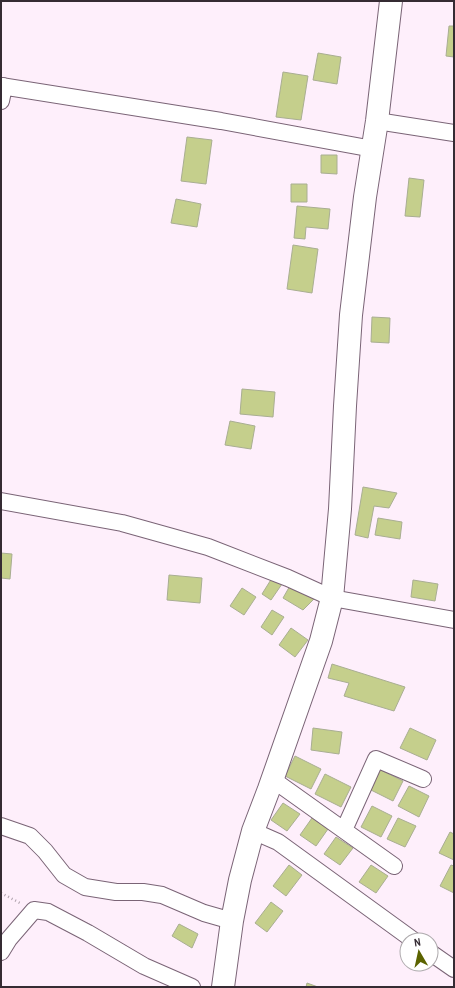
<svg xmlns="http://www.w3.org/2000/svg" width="455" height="988" font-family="'Archivo Narrow',sans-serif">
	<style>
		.building { fill: #c5cf8c; stroke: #a9ae92 }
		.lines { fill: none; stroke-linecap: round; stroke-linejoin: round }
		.street-casing { stroke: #7a6476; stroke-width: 18 }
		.secondary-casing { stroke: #7a6476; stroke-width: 24 }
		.path { stroke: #afa2ac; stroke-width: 2.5; stroke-dasharray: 1 3; stroke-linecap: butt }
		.street { stroke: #fff; stroke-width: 16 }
		.secondary { stroke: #fff; stroke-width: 22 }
	</style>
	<rect width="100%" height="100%" fill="#feeffb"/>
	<!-- building -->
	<path class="building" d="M449,26H454V57L446,56Z
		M318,53L341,57L337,84L313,80Z
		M283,72L308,76L301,120L276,117Z
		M187,137L212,140L206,184L181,181Z
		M321,155H337V174L321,173Z
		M409,178L424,180L420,217L405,216Z
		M291,184H307V202H291Z
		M176,199L201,204L197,227L171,223Z
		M297,206L330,209L328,229L306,227L305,239L294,238Z
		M293,245L318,249L312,293L287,289Z
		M372,317L390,318L389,343L371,342Z
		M242,389L275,392L273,417L240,414Z
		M230,421L255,426L251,449L225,445Z
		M363,487L397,493L389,508L374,506L368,538L355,535Z
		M378,518L402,522L400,539L375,535Z
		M1,553L12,554L10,579L1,578Z
		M169,575L202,578L200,603L167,600Z
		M272,578L282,584L271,600L262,594Z
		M413,580L438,584L435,601L411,597Z
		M291,584L315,598L303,610L283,598Z
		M242,588L256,597L244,615L230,606Z
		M272,610L284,617L272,635L261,627Z
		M291,628L308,640L295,657L279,645Z
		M332,664L405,687L394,711L344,696L349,683L328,678Z
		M313,728L342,732L339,754L311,750Z
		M410,728L436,740L427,760L400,748Z
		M295,756L321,769L311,789L285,776Z
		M377,768L403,781L393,801L367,788Z
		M325,774L351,787L341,807L315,794Z
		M409,786L429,796L419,817L398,806Z
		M283,803L300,814L287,831L271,820Z
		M372,806L392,816L381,837L361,827Z
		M312,818L328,829L316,846L300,835Z
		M398,818L416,826L405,847L387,839Z
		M450,832L454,834V860L439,853Z
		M336,837L353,848L340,865L324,854Z
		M289,865L302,875L286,896L273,886Z
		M371,865L388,876L376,893L359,882Z
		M451,865L454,866V893L440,886Z
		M271,902L283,911L267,932L255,923Z
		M179,924L198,934L192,948L172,936Z
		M307,983L318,987H306Z"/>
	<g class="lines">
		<!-- street casing -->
		<g class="street-casing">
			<path id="street" d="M1,86L221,121L373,149
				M1,101L4,86
				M377,121L454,133
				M1,501L122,523L208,547L288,578L332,598L454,620
				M272,779L394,866
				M1,826L30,836L45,851L64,875L85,887L116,892H143L162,895L204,913L232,921
				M344,830L376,759L423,779
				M253,831L278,842L413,940
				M1,952L9,939L34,910L48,912L88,933L144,966L192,987
				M431,953L454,969"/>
		</g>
		<!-- secondary casing -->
		<g class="secondary-casing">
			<path id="secondary" d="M223,987L232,921L240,880L253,831L269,789L321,641L332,598L340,509L345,406L351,315L365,197L377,121L391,1"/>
		</g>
		<!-- path -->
		<path class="path" d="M1,893L20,903"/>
		<!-- street -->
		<use href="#street" class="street"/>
		<!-- secondary -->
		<use href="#secondary" class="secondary"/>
	</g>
	<!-- border -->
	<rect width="455" height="988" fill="none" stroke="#352b33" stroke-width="4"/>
	<!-- north arrow -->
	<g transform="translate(419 952) rotate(351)"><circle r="19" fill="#ffffff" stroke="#aeaaad"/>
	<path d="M0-3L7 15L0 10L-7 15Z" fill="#5b6300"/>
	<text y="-6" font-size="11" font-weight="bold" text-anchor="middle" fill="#352b33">N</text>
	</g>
</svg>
